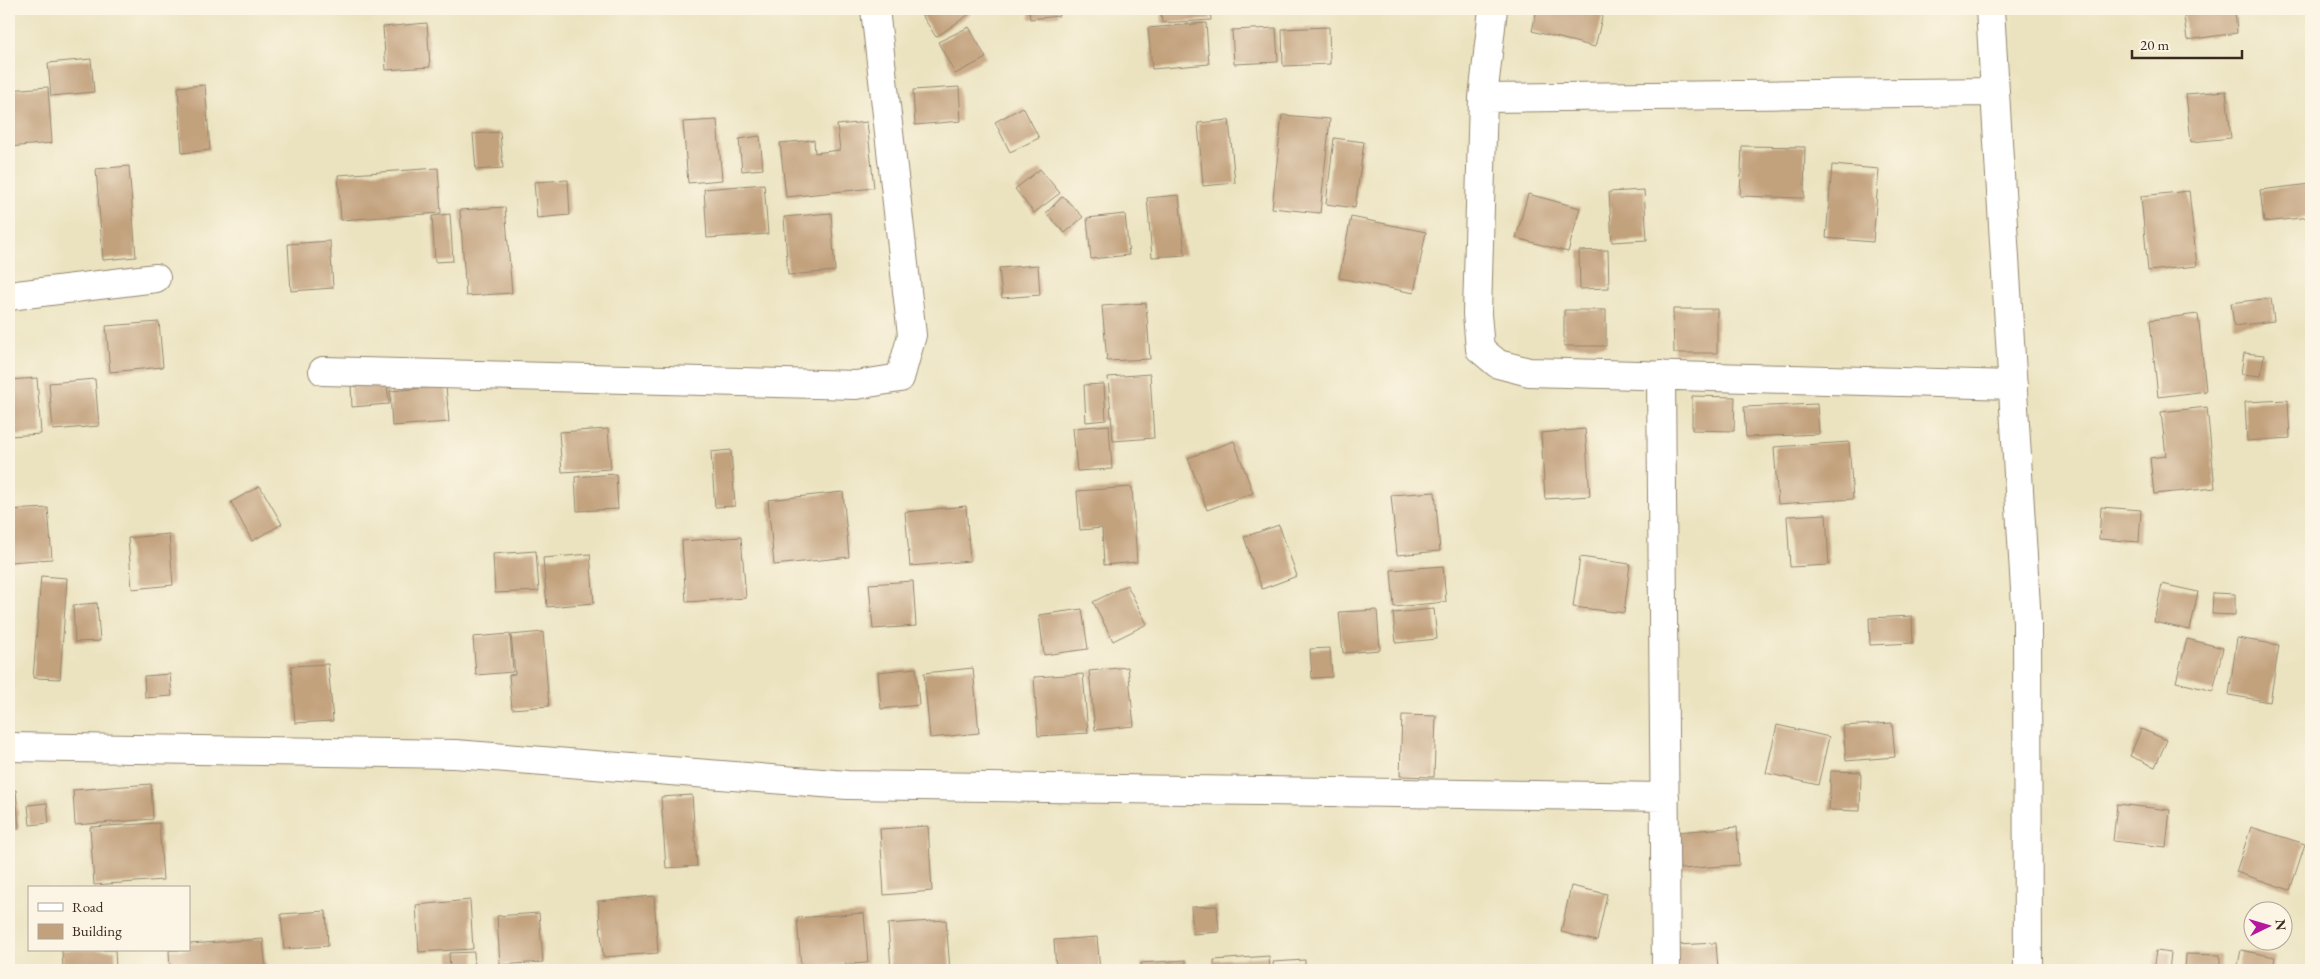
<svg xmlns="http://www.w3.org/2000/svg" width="2320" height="979" font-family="'EB Garamond',serif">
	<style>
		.building { fill: #c2a17d }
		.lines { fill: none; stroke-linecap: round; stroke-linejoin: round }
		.minor-casing { stroke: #93866f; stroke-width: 30 }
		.minor { stroke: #fff; stroke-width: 28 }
	</style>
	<rect width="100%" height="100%" fill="#fcf5e5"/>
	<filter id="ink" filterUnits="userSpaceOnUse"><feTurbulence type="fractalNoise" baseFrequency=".02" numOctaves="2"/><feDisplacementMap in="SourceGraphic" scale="10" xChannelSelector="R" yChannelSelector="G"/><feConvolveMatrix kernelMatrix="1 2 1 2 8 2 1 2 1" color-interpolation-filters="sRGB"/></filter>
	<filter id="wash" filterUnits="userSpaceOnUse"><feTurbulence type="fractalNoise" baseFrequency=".0096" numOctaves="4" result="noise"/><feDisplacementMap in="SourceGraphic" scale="20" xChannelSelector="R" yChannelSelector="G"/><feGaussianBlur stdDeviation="1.12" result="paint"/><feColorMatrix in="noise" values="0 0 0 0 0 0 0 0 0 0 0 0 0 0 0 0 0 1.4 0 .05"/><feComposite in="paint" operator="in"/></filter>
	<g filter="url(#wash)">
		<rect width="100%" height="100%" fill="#ebe3c0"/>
		<g id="blocks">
			<!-- building -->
			<path class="building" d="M918,9H968L971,13L936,37Z
				M1029,9H1058L1059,16L1030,19Z
				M1161,9H1210L1211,20L1162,23Z
				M1537,9H1604L1595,47L1532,31Z
				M2183,9H2235L2237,33L2187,40Z
				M427,23L430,67L386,70L383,27Z
				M1206,23L1209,64L1152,69L1148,28Z
				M969,27L986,58L955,74L938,42Z
				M1329,27L1330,64L1283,66L1282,29Z
				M1276,28L1278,62L1234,64L1232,30Z
				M91,59L94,92L51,96L48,63Z
				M205,85L210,150L182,153L178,87Z
				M48,87L52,143L9,147V90Z
				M959,87L961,121L915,125L913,90Z
				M2226,91L2231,138L2191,142L2186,94Z
				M1023,107L1039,138L1010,152L995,122Z
				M1282,115L1330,119L1320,213L1272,208Z
				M717,120L722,180L688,183L683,122Z
				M1229,120L1235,183L1203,186L1198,123Z
				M867,122L874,188L786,197L780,143L814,140L815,153L840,150L837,125Z
				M500,132L503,168L476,170L473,134Z
				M760,136L763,169L742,171L739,139Z
				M1334,138L1364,142L1355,208L1326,204Z
				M1742,146L1805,147L1804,198L1740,196Z
				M1832,165L1879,169L1873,242L1826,238Z
				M129,166L136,257L103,260L96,169Z
				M438,168L441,213L341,220L338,175Z
				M1040,169L1060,193L1034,213L1015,189Z
				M568,180L570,215L537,218L534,182Z
				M764,184L768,234L707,238L704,189Z
				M2311,184V217L2264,222L2260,190Z
				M1644,190L1647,240L1612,242L1609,192Z
				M2189,191L2197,266L2148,271L2141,196Z
				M1528,194L1580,208L1568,252L1516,238Z
				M1179,195L1185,255L1152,257L1147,198Z
				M1063,196L1083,217L1065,233L1046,213Z
				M505,207L512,293L466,296L460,210Z
				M831,213L835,271L788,275L784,217Z
				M450,214L453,261L435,262L432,216Z
				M1125,214L1129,255L1091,259L1087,218Z
				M1351,217L1426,232L1414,293L1339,278Z
				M330,241L333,288L291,291L288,244Z
				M1608,250L1609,288L1580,289L1579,251Z
				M1038,265L1040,295L1002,298L999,268Z
				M2271,298L2274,321L2234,326L2231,303Z
				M1146,303L1150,359L1107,361L1102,306Z
				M1673,309H1717V353H1674Z
				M1564,310H1606V346H1564Z
				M2198,314L2206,391L2158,397L2150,320Z
				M159,322L163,367L110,372L106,326Z
				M2244,353L2264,355L2261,376L2241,374Z
				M1150,374L1154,438L1113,441L1108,377Z
				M37,378L41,434L9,436V380Z
				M95,379L99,426L53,430L49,383Z
				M387,384L389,404L352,407L351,386Z
				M1104,384L1106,420L1086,422L1084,385Z
				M446,386L449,422L392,426L390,391Z
				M1692,396L1735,397L1734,431L1692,430Z
				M2288,400L2290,438L2247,441L2245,402Z
				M1817,404L1819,434L1746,437L1744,407Z
				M2207,407L2215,488L2154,494L2150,458L2166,456L2161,412Z
				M1109,425L1112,469L1077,471L1073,428Z
				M608,429L611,469L562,472L559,432Z
				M1585,429L1590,496L1545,499L1541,433Z
				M1234,441L1253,493L1207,510L1188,458Z
				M1849,442L1853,499L1778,504L1774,447Z
				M731,450L735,506L715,507L711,452Z
				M616,474L618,509L577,511L575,477Z
				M260,486L282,524L252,541L231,502Z
				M1132,487L1137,562L1104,565L1102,528L1080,530L1077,491Z
				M843,492L849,557L774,565L768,500Z
				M1435,492L1440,551L1397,555L1391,495Z
				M966,506L970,561L910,566L905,512Z
				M2101,507L2141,510L2139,542L2099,539Z
				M48,508L52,559L9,562V510Z
				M1826,514L1829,565L1790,567L1787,516Z
				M1279,525L1297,576L1262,589L1244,537Z
				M169,534L173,585L132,589L128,538Z
				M741,537L746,598L686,602L682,541Z
				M536,551L539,591L495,593L493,554Z
				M590,554L594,603L547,607L543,558Z
				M1580,557L1630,564L1624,613L1573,607Z
				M1443,566L1446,602L1394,607L1391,570Z
				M41,576L67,578L60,679L33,678Z
				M913,581L916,626L873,629L869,584Z
				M2162,584L2198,592L2190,630L2154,622Z
				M1127,585L1147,624L1113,641L1093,602Z
				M2213,593L2235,594V615L2212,614Z
				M97,603L100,641L75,642L73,605Z
				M1082,609L1088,649L1044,655L1039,615Z
				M1434,609L1437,639L1396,643L1393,613Z
				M1377,610L1380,650L1343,653L1339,612Z
				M1912,616L1913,643L1870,645L1869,618Z
				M543,632L549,706L512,709L509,675L515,674L511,635Z
				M510,634L513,672L476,675L473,637Z
				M2237,638L2279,645L2270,702L2229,695Z
				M2187,639L2223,648L2213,691L2176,682Z
				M1330,648L1332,677L1312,678L1310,649Z
				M328,664L333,721L295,723L291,666Z
				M1128,667L1134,726L1095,730L1089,671Z
				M916,668L919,705L881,709L878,672Z
				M973,668L979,733L930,738L924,673Z
				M170,674L172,696L145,698L144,676Z
				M1083,674L1088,733L1038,736L1034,677Z
				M1402,715L1436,716L1434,777L1400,776Z
				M1892,723L1895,757L1846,761L1843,726Z
				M1777,725L1829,737L1818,785L1766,773Z
				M2141,729L2167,740L2155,767L2130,756Z
				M1831,771L1861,772L1860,811L1829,810Z
				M151,784L153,819L75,825L73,790Z
				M16,790L19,829H9V791Z
				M692,795L697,866L666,868L661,797Z
				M47,803L49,823L30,825L28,805Z
				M2117,804L2170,810L2166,847L2113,841Z
				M159,823L163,880L94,885L90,827Z
				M928,826L932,891L884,895L880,829Z
				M1737,827L1739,865L1680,869L1677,832Z
				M2251,827L2305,844L2290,890L2236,872Z
				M1571,886L1607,894L1597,941L1561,932Z
				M654,896L658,953L603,957L598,901Z
				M470,900L473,949L419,952L416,905Z
				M1217,906L1219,932L1193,934L1191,907Z
				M326,911L328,946L284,949L281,914Z
				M539,913L543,962L500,965L497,916Z
				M864,913L868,963L801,967L797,918Z
				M946,920L950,970H891L888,924Z
				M1097,937L1100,970H1056L1054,940Z
				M263,939L266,970H170L169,950H189V944Z
				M1716,943L1718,970H1677L1676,945Z
				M62,950H115L116,970H63Z
				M2241,950L2275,957L2273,970H2237Z
				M2156,951L2171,953L2169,970H2153Z
				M474,952L475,970H450L449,953Z
				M2186,954L2220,955V970H2185Z
				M1269,956L1270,970H1214V960Z
				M1186,960V970H1141V963Z
				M1305,960V970H1274L1273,962Z"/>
		</g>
	</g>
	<g filter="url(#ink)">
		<use href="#blocks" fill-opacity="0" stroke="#93866f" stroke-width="1"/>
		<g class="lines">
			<!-- minor casing -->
			<g class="minor-casing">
				<path id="minor" d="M1493,9L1483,98L1477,314L1480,349L1498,364L1529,372L2013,385
					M1990,9L2027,623L2028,970
					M1483,98L1995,92
					M9,296L156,278
					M323,371L856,385L900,378L912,335L875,9
					M1661,375L1666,970
					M9,747L455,754L847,785L1665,797"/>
			</g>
			<!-- minor -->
			<use href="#minor" class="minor"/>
		</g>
	</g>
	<!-- margin -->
	<rect width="2320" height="979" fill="none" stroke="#fcf5e5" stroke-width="30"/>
	<!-- legend -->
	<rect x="28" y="886" width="162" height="65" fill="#fcf5e5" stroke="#afa495"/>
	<rect x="38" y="903" width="25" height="8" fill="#ffffff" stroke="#afa495"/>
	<text x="72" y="912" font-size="15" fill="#3b2a1e">Road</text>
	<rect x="38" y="924" width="25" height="15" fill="#c2a17d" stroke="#afa495"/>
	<text x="72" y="936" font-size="15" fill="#3b2a1e">Building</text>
	<!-- north arrow -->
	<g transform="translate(2268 926) rotate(85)"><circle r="24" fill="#fcf5e5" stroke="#afa495"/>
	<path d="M0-4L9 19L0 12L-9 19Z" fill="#b5179e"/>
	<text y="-8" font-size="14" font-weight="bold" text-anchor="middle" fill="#3b2a1e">N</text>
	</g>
	<!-- scale -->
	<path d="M2132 50v8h110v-8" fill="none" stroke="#3b2a1e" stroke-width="2.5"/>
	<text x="2140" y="50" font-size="15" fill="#3b2a1e" stroke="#fcf5e5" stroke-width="4" paint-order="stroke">20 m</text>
</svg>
